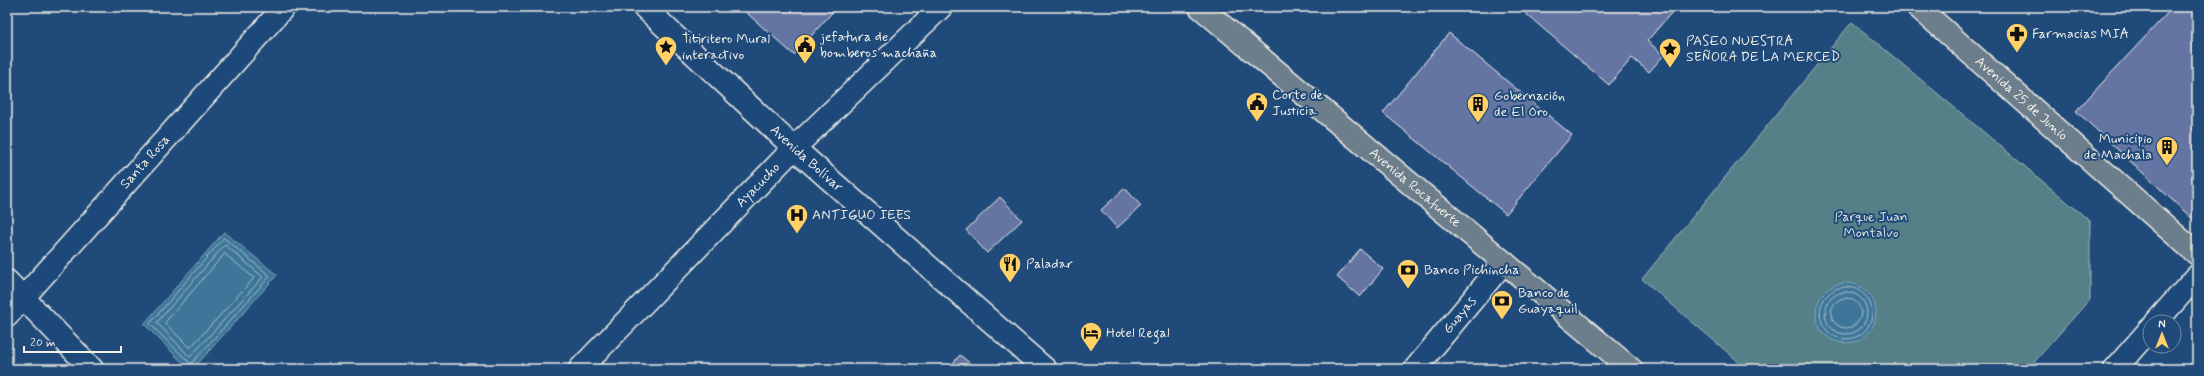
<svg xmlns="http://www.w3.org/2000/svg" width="2204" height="376" font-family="Mynerve,sans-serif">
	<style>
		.green { fill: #548088; stroke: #a4b8b8 }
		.water { fill: #3e7699; stroke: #87a7b9 }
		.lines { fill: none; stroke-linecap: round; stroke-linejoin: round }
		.shore { stroke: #abc0c8; stroke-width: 1 }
		.building { fill: #6575a3; stroke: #f4f1e8 }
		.minor-casing { stroke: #f4f1e8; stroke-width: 25 }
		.tertiary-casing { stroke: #f4f1e8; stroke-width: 25 }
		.secondary-casing { stroke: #f4f1e8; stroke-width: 25 }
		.primary-casing { stroke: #f4f1e8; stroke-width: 25 }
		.minor { stroke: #1f4a7a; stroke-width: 22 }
		.tertiary { stroke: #1f4a7a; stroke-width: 22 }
		.secondary { stroke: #1f4a7a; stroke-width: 22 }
		.primary { stroke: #6c7d8b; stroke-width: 22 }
		.labels { text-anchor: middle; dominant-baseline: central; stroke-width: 4; stroke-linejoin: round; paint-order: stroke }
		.poi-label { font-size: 14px; fill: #f4f1e8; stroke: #1f4a7a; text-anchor: start }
		.street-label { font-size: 14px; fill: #f4f1e8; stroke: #1f4a7a }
		.park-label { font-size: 14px; fill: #dce0da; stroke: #1f4a7a }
	</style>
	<rect width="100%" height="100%" fill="#1f4a7a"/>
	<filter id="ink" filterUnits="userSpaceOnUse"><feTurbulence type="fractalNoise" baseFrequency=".025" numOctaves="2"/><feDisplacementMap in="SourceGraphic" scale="8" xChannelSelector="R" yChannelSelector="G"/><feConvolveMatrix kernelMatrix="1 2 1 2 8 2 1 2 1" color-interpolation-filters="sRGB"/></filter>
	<g filter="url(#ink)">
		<!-- green -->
		<path class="green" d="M1852,22L2090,221V299L2028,369H1747L1642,279Z"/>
		<!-- water -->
		<path class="water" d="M224,232L277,275L193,369H189L144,324Z
			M1816 313a30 30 0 1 1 60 0a30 30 0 1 1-60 0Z"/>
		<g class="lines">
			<!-- shore -->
			<path class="shore" d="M224,238L270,276L191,364L150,324Z
				M225,245L263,277L190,357L157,323Z
				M225,254L254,278L190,348L165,323Z
				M1820 313a26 26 0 1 1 52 0a26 26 0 1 1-52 0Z
				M1825 313a21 21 0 1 1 42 0a21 21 0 1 1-42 0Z
				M1831 313a15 15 0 1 1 30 0a15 15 0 1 1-30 0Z"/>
		</g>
		<!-- building -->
		<path class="building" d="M740,7H837L794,55Z
			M1518,7H1666L1672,12L1647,41L1664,55L1649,72L1632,58L1609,85Z
			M2173,7H2197V223L2076,111Z
			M1449,33L1572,135L1506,214L1383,113Z
			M1125,188L1141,206L1117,228L1101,210Z
			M1000,197L1022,220L987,253L966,230Z
			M1360,249L1383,269L1360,297L1337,277Z
			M960,355L977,369H948Z
			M2197,357V369H2185Z"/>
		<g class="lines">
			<!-- minor casing -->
			<g class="minor-casing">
				<g id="minor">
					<path id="s1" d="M644,7L794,148L1045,369"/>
					<path id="s2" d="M7,316L284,7"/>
					<path id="s3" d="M580,369L794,148L941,7"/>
					<path id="s4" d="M1415,369L1504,262"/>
				</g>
			</g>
			<!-- tertiary casing -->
			<g class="tertiary-casing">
				<path id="tertiary" d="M2156,322L2197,276
					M2115,369L2150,329"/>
			</g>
			<!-- secondary casing -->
			<g class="secondary-casing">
				<path id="secondary" d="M7,281L92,369"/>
			</g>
			<!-- primary casing -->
			<g class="primary-casing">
				<g id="primary">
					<path id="s5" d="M1200,7L1631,369"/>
					<path id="s6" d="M1918,7L2197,254"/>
				</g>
			</g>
			<!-- minor -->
			<use href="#minor" class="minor"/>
			<!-- tertiary -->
			<use href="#tertiary" class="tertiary"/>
			<!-- secondary -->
			<use href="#secondary" class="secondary"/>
			<!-- primary -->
			<use href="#primary" class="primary"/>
		</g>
	</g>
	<!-- icons -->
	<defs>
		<g id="pharmacy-pin" transform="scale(1.15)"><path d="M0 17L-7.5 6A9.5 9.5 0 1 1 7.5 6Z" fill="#ffd166" stroke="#1f4a7a"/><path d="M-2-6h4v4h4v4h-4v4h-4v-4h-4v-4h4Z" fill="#111"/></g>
		<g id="civic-pin" transform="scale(1.15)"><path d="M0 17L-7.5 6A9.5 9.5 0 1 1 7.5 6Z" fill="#ffd166" stroke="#1f4a7a"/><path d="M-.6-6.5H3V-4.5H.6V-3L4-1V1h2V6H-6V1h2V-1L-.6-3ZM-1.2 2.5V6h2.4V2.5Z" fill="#111"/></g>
		<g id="sight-pin" transform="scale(1.15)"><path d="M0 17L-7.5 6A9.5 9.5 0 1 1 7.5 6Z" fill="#ffd166" stroke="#1f4a7a"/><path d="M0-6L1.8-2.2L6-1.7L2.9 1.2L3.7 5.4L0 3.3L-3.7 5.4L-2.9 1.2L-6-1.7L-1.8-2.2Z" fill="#111"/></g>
		<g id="building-pin" transform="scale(1.15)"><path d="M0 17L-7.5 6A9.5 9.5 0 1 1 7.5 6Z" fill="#ffd166" stroke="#1f4a7a"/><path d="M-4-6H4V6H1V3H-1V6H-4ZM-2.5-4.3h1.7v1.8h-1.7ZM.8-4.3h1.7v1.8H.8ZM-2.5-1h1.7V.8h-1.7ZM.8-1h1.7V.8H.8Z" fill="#111"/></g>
		<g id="hospital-pin" transform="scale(1.15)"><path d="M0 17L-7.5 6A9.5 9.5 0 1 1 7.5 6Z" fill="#ffd166" stroke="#1f4a7a"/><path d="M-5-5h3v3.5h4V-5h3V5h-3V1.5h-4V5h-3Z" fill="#111"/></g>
		<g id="restaurant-pin" transform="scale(1.15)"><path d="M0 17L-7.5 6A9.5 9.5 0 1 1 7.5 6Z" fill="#ffd166" stroke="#1f4a7a"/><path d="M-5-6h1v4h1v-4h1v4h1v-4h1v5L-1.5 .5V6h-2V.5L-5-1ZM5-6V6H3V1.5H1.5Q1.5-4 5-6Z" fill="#111"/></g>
		<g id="bank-pin" transform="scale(1.15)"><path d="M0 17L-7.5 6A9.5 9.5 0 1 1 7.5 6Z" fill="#ffd166" stroke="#1f4a7a"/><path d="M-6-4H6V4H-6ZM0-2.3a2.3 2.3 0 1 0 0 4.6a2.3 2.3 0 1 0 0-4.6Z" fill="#111"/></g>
		<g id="hotel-pin" transform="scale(1.15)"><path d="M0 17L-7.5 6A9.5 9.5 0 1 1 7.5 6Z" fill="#ffd166" stroke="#1f4a7a"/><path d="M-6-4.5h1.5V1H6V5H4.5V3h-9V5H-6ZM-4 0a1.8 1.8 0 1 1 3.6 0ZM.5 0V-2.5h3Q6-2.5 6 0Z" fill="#111"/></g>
	</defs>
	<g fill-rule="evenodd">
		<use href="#pharmacy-pin" x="2017" y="34"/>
		<use href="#civic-pin" x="805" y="45"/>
		<use href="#sight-pin" x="666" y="47"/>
		<use href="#sight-pin" x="1670" y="49"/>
		<use href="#civic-pin" x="1257" y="103"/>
		<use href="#building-pin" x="1478" y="104"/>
		<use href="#building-pin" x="2167" y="147"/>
		<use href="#hospital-pin" x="797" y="215"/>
		<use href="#restaurant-pin" x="1010" y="264"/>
		<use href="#bank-pin" x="1408" y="270"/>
		<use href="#bank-pin" x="1502" y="301"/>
		<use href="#hotel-pin" x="1091" y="333"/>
	</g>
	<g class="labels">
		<!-- poi labels -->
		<g class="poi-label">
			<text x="2032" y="34">Farmacias MIA</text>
			<text x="820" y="37">jefatura de<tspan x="820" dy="16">bomberos machaña</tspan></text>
			<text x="682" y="39">Titiritero Mural<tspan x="682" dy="16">interactivo</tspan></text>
			<text x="1686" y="41">PASEO NUESTRA<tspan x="1686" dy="16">SEÑORA DE LA MERCED</tspan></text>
			<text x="1272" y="95">Corte de<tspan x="1272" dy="16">Justicia</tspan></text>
			<text x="1494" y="96">Gobernación<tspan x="1494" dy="16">de El Oro</tspan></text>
			<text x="2152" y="139" text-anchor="end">Municipio<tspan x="2152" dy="16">de Machala</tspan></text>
			<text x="812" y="215">ANTIGUO IEES</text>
			<text x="1026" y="264">Paladar</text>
			<text x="1424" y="270">Banco Pichincha</text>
			<text x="1518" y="293">Banco de<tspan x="1518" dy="16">Guayaquil</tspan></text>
			<text x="1106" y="333">Hotel Regal</text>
		</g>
		<!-- street labels -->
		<g class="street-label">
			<text stroke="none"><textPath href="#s6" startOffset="138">Avenida 25 de Junio</textPath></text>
			<text stroke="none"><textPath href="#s1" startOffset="222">Avenida Bolívar</textPath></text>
			<text stroke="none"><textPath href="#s2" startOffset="207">Santa Rosa</textPath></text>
			<text stroke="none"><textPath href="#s3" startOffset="256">Ayacucho</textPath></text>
			<text stroke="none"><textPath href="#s5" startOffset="281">Avenida Rocafuerte</textPath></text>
			<text stroke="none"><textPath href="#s4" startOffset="70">Guayas</textPath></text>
		</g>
		<!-- park labels -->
		<g class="park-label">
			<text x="1871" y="217">Parque Juan<tspan x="1871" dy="16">Montalvo</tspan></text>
		</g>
	</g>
	<!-- margin -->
	<rect width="2204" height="376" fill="none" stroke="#1f4a7a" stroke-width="24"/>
	<rect x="12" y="12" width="2180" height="352" fill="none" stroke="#f4f1e8" stroke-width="1.5" filter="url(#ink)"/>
	<!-- north arrow -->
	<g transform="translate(2162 334)"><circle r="19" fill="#1f4a7a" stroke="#748da6"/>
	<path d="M0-3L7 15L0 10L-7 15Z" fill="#ffd166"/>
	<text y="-6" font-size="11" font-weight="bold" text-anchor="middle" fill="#f4f1e8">N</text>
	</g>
	<!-- scale -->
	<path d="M24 346v6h97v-6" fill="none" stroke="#f4f1e8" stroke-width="2"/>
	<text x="30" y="346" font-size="12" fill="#f4f1e8" stroke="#1f4a7a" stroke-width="3" paint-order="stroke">20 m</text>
</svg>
